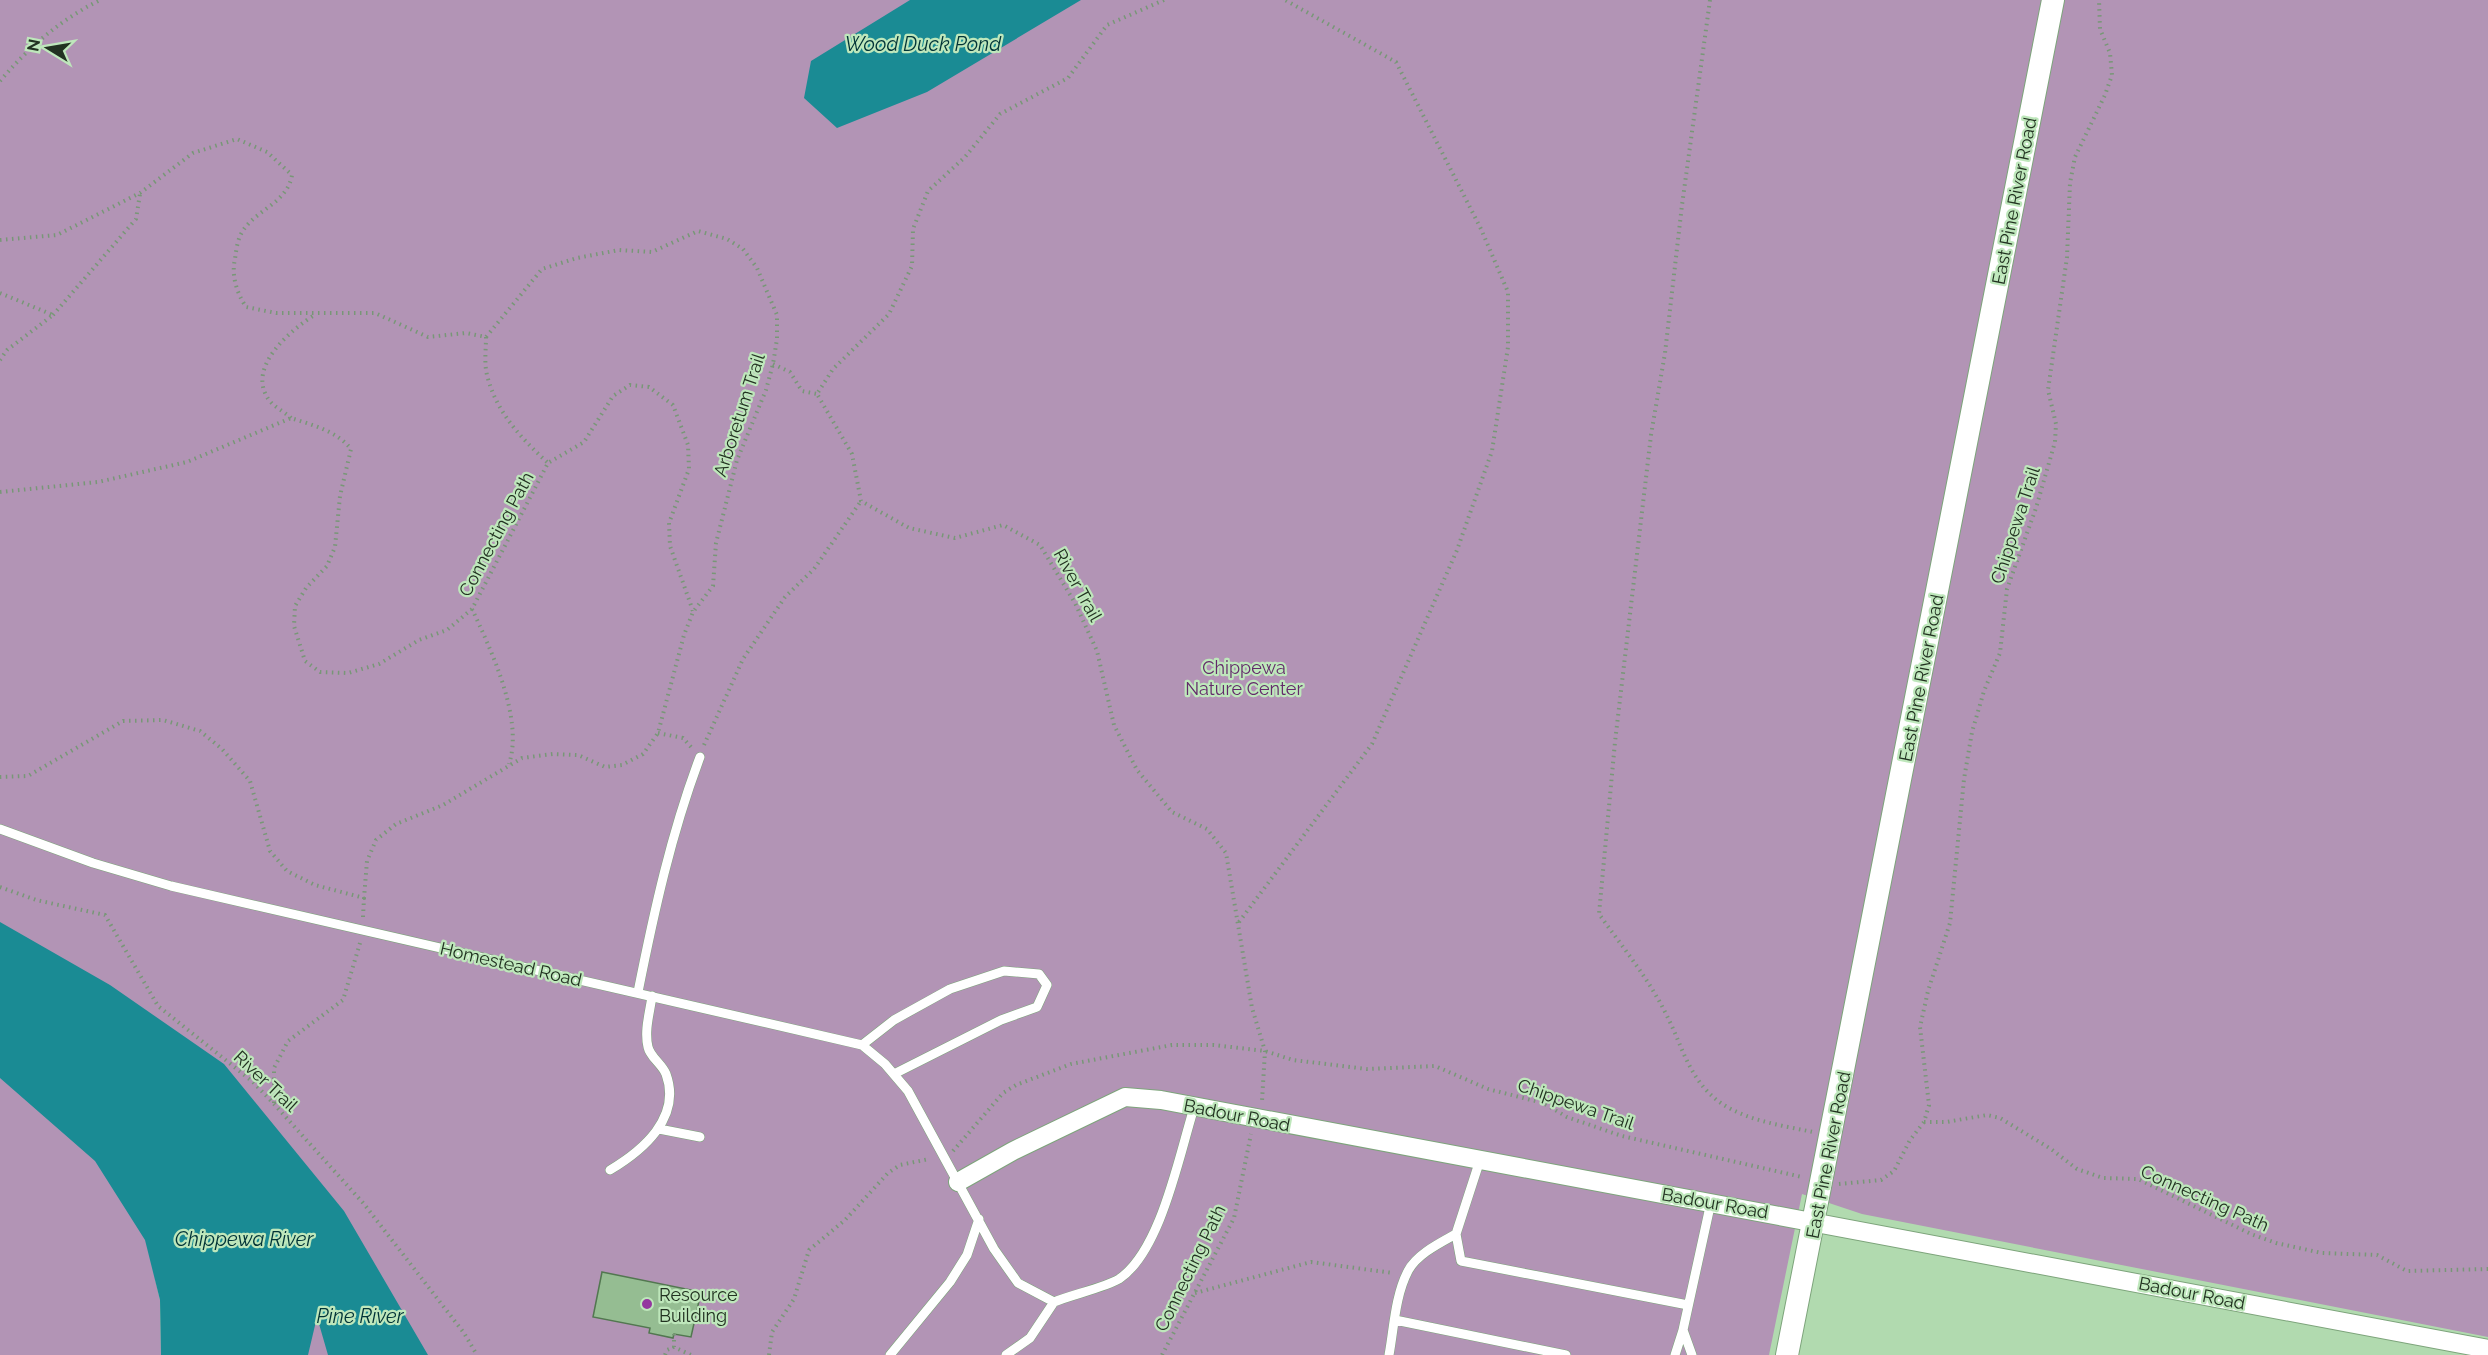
<svg xmlns="http://www.w3.org/2000/svg" width="2488" height="1355" font-family="Raleway,sans-serif">
	<style>
		.green { fill: #b294b5 }
		.water { fill: #1a8b94 }
		.building { fill: #95bd92; stroke: #527750; stroke-width: 1.5 }
		.lines { fill: none; stroke-linecap: round; stroke-linejoin: round }
		.service-casing { stroke: #7da47b; stroke-width: 10 }
		.minor-casing { stroke: #7da47b; stroke-width: 20 }
		.tertiary-casing { stroke: #7da47b; stroke-width: 24 }
		.path { stroke: #789777; stroke-width: 4; stroke-dasharray: 1.5 4.5; stroke-linecap: butt }
		.service { stroke: #fff; stroke-width: 9 }
		.minor { stroke: #fff; stroke-width: 18 }
		.tertiary { stroke: #fff; stroke-width: 22 }
		.poi-dot { fill: #94369f; stroke: #bee7bb; stroke-width: 2 }
		.labels { text-anchor: middle; dominant-baseline: central; stroke-width: 4.5; stroke-linejoin: round; paint-order: stroke }
		.street-label { font-size: 18px; fill: #223221; stroke: #bee7bb }
		.park-label { font-size: 18px; fill: #63296a; stroke: #bee7bb }
		.poi-label { font-size: 18px; fill: #223221; stroke: #bee7bb; text-anchor: start }
		.water-label { font-size: 20px; font-style: italic; fill: #013337; stroke: #bee7bb }
	</style>
	<rect width="100%" height="100%" fill="#b1daaf"/>
	<!-- green -->
	<path class="green" d="M0,0H2488V1337L1862,1214L1802,1194L1769,1355H308L155,1279L160,1300L161,1355H0Z"/>
	<!-- water -->
	<path class="water" d="M910,0H1081L927,92L837,128L804,98L811,61Z
		M0,922L110,985L224,1064L344,1211L428,1355H328L317,1317L308,1355H161L160,1300L145,1240L95,1161L0,1078Z"/>
	<!-- building -->
	<path class="building" d="M602,1272L701,1292L691,1337L674,1334L673,1338L649,1333L650,1328L593,1317Z"/>
	<g class="lines">
		<!-- service casing -->
		<g class="service-casing">
			<path id="service" d="M0,829L93,863L171,886L862,1045L885,1064L908,1091L994,1249L1018,1283L1054,1302C1071,1295 1106,1287 1119,1279C1161,1251 1179,1155 1194,1108
				M638,992C654,912 671,834 700,757
				M862,1045L894,1020L950,989L1004,971L1039,974L1047,985L1037,1007L1001,1020L894,1074
				M659,1129L700,1137
				M610,1170C642,1151 682,1118 666,1074C662,1064 650,1057 648,1047C644,1030 650,1012 652,996
				M1456,1234L1461,1261L1688,1305
				M1395,1320L1566,1355
				M1683,1330L1692,1355
				M890,1355L950,1282L967,1255L979,1219
				M1006,1355L1030,1338L1054,1302
				M1389,1355C1394,1328 1395,1296 1408,1271C1417,1254 1440,1243 1456,1234L1480,1160
				M1675,1355L1683,1330L1711,1202"/>
		</g>
		<!-- minor casing -->
		<g class="minor-casing">
			<path id="minor" d="M958,1182L1013,1151L1125,1097L1161,1100L2488,1349"/>
		</g>
		<!-- tertiary casing -->
		<g class="tertiary-casing">
			<path id="tertiary" d="M1787,1355L2053,0"/>
		</g>
		<!-- path -->
		<path class="path" d="M1164,0L1107,25L1068,78L1000,114L965,157L928,191L913,229L912,266L889,314L833,369L817,394L852,454L861,501L909,528L955,538L1003,525L1040,545L1075,603L1097,651L1114,725L1137,770L1172,812L1207,829L1226,853L1252,1008L1265,1051L1262,1101
			M1710,0L1682,205L1665,353L1651,435L1615,742L1599,914C1623,948 1650,980 1668,1018C1681,1044 1688,1073 1710,1094C1735,1119 1779,1125 1813,1132
			M0,81C29,47 60,20 100,0
			M0,240L57,235L140,193L193,153L237,139L267,152L292,175C287,205 252,210 240,236C237,243 236,252 235,259C231,276 237,293 246,307L276,313H375L428,337L466,333L486,337L542,269L577,258L619,250L652,252L698,231L727,239L743,249L757,268L777,315V339L773,364L766,390L737,460L716,543L713,586L693,612L684,635L658,733L643,754L622,765L605,767L578,755L553,754L522,758L443,805L396,824L376,840L367,861L364,898L315,885L287,871L270,851L250,781L222,749L200,731L163,720L123,721L28,776L0,777
			M0,293L53,315L7,350L0,360
			M53,315L136,219L140,194
			M486,337C486,349 484,363 487,375C496,412 521,438 548,463
			M773,364L790,372L802,391L817,394
			M291,418C285,412 274,407 269,400C245,367 292,329 316,314
			M0,492L98,482L187,462L291,418C312,425 337,431 351,449L340,496L335,547L327,566L306,588L295,606L294,626L305,661L320,672L348,673L379,664L419,640L447,630L472,609L548,463L584,442L613,396L630,385L649,387L673,405L688,445L689,469L669,523L670,546L693,611
			M472,609C491,650 524,719 509,764
			M658,733L683,738L691,747
			M704,745L743,659L785,597L814,569L861,501
			M0,887L36,900L105,915L158,1006L253,1082L274,1104L364,1204L464,1333L477,1355
			M363,917L364,898
			M1239,922L1372,744L1457,550L1492,451L1508,347V292L1481,229L1396,62L1285,0
			M274,1103V1068L288,1041L343,1000L360,943
			M1924,1122H1946L1987,1115L2000,1118L2051,1149L2077,1169L2103,1178L2138,1179L2251,1234L2276,1243L2322,1253L2377,1255L2407,1271L2488,1269
			M953,1151L1003,1093L1016,1085L1071,1064L1172,1045H1214L1265,1051L1293,1060L1367,1069L1435,1066L1488,1089L1543,1103L1567,1117L1622,1136L1802,1177
			M1839,1184L1881,1180L1894,1171L1910,1140L1924,1122L1929,1105L1920,1027L1928,991L1950,923L1964,779L1972,732L1984,691L2000,653L2007,589L2036,508L2055,442L2056,424L2048,390L2067,257L2070,183L2075,157L2105,95L2112,75L2110,53L2100,29L2099,0
			M1195,1293L1311,1262L1393,1273
			M674,1334V1347L691,1355
			M665,1355L667,1350L674,1347
			M769,1355L772,1332L794,1299L809,1250L845,1220L888,1173L900,1165L929,1159
			M1162,1355L1234,1218L1251,1134"/>
		<!-- service -->
		<use href="#service" class="service"/>
		<!-- minor -->
		<use href="#minor" class="minor"/>
		<!-- tertiary -->
		<use href="#tertiary" class="tertiary"/>
	</g>
	<!-- markers -->
	<circle class="poi-dot" cx="647" cy="1304" r="6"/>
	<g class="labels">
		<!-- street labels -->
		<g class="street-label">
			<text transform="translate(2014 201) rotate(-79)">East Pine River Road</text>
			<text transform="translate(739 415) rotate(-72)">Arboretum Trail</text>
			<text transform="translate(2015 525) rotate(-72)">Chippewa Trail</text>
			<text transform="translate(496 534) rotate(-62)">Connecting Path</text>
			<text transform="translate(1078 585) rotate(61)">River Trail</text>
			<text transform="translate(1921 678) rotate(-79)">East Pine River Road</text>
			<text transform="translate(511 964) rotate(13)">Homestead Road</text>
			<text transform="translate(266 1081) rotate(43)">River Trail</text>
			<text transform="translate(1576 1104) rotate(19)">Chippewa Trail</text>
			<text transform="translate(1237 1115) rotate(11)">Badour Road</text>
			<text transform="translate(1828 1155) rotate(-79)">East Pine River Road</text>
			<text transform="translate(2205 1198) rotate(24)">Connecting Path</text>
			<text transform="translate(1715 1203) rotate(10)">Badour Road</text>
			<text transform="translate(1190 1268) rotate(-64)">Connecting Path</text>
			<text transform="translate(2192 1293) rotate(11)">Badour Road</text>
		</g>
		<!-- park labels -->
		<g class="park-label">
			<text x="1244" y="667">Chippewa<tspan x="1244" dy="21">Nature Center</tspan></text>
		</g>
		<!-- poi labels -->
		<g class="poi-label">
			<text x="659" y="1294">Resource<tspan x="659" dy="21">Building</tspan></text>
		</g>
		<!-- water labels -->
		<g class="water-label">
			<text x="923" y="44">Wood Duck Pond</text>
			<text x="244" y="1239">Chippewa River</text>
			<text x="360" y="1316">Pine River</text>
		</g>
	</g>
	<!-- north arrow -->
	<g transform="translate(48 48) rotate(281)" stroke="#bee7bb" stroke-width="4.5" paint-order="stroke">
	<path d="M0-4.5L10 22L0 15L-10 22Z" fill="#223221"/>
	<text y="-9" font-size="16" font-weight="bold" text-anchor="middle" fill="#223221">N</text>
	</g>
</svg>
